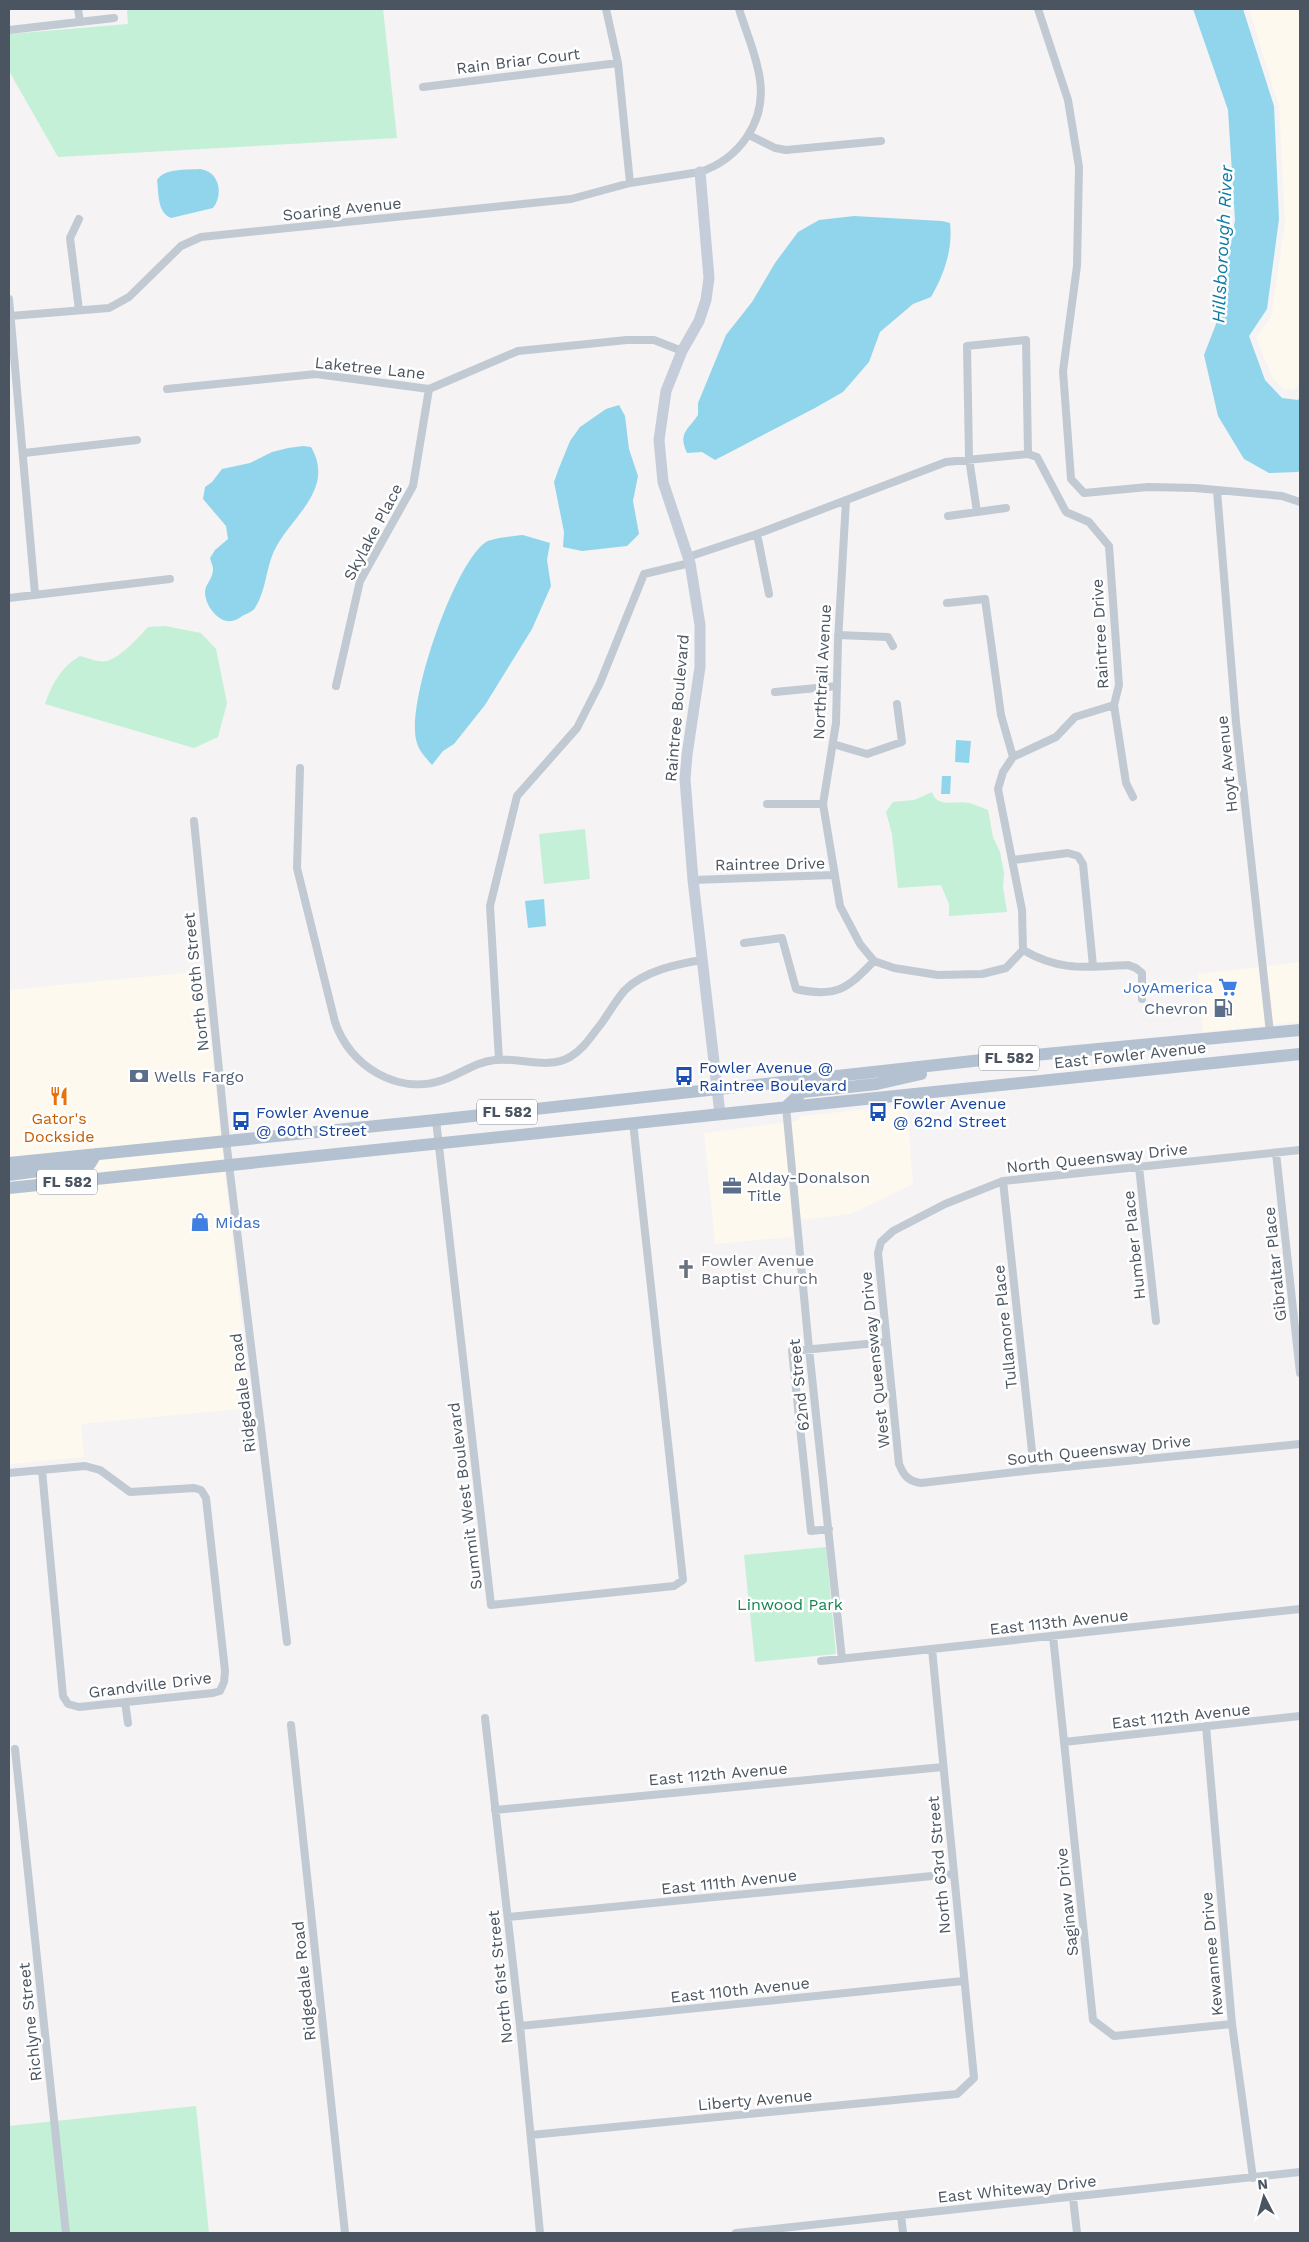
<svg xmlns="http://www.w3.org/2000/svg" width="1309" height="2242" font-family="'Work Sans',sans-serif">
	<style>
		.commercial { fill: #fdf9ef }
		.green { fill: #c3f0d7 }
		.water { fill: #91d5ed }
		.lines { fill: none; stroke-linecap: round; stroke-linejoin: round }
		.street { stroke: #c1c9d2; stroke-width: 8 }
		.secondary { stroke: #c4cdd9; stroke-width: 11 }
		.primary { stroke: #b3c1d1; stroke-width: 12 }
		.labels { text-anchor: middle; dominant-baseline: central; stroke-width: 5; stroke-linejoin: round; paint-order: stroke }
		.shield { fill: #fff; stroke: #808890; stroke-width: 1 }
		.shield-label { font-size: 15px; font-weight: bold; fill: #4a5561 }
		.street-label { font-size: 16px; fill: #4a5561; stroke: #fff }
		.shop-label { font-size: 16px; fill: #366cbe; stroke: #fff; text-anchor: end }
		.service-label { font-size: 16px; fill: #4e5e75; stroke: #fff; text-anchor: start }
		.transit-label { font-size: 16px; fill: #164399; stroke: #fff; text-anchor: start }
		.food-label { font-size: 16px; fill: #c56008; stroke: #fff }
		.worship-label { font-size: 16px; fill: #5b616d; stroke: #fff; text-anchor: start }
		.park-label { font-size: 16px; fill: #188453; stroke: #fff }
		.water-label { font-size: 18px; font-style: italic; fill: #0d7ba1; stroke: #fff }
	</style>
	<rect width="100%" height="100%" fill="#f5f3f3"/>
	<!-- commercial -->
	<path class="commercial" d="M1249,9H1300V383L1294,390L1284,389L1273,379L1256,338L1271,317L1285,223L1279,107Z
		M1300,962V1022L1203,1032L1198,974Z
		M203,971L251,1408L81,1424L84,1457L9,1464V990Z
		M907,1105L913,1184L851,1214L792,1221L793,1237L715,1244L704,1133L797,1121L801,1116Z"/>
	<!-- green -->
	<path class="green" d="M127,9H383L397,138L58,157L9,71V34L128,24Z
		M165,626L201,633L216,649L227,703L218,737L194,748L45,704C52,684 61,667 80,656C88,658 98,663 107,661C121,657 139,637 148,627Z
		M932,792C937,809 956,800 970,803C976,805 982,808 988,810L993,837L1000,852L1004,873L1003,887L1007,912L949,916V904L941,885L898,888L892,834L886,812L893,802L914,800Z
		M585,829L590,879L544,884L539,834Z
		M826,1547L836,1654L755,1662L744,1555Z
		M196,2106L209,2233H9V2126Z"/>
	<!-- water -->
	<path class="water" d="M1193,9H1243L1274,106L1279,219L1267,309L1249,336L1265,380L1282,398L1298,400L1300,397V470L1298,472L1269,473L1244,459L1218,416L1204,355L1216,324L1235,220L1228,110Z
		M200,169C219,171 224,194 213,208L171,218C157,212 159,194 157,180C165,168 186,170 200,169Z
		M854,216L942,221L950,223C953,249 944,275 931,297L913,304L880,332L869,362L843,392L815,408L715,460L702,452L687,453C678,433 687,431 698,415V403L726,335L752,302L775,263L798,232L819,220Z
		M619,405L625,416L629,449L638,476L633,501L639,534L627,546L582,551L563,547L564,532L554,482L559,468L570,441L580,427L606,409Z
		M303,446L311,447C336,490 290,517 274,551C266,568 266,591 255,608C252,612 246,614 242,616C236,621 229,623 221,619C211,613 202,598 206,587C209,581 213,576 213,569C213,566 211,562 210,558L215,550L228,539L226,526L203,499L205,487L212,482L222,469L250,463L272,452L288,448Z
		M523,535L550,543L547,560L551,586L532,629L485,705L454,744L443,751L432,765C427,759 419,751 417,743C404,708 454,563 486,542C493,538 514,536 523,535Z
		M956,740L971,741L969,763L955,762Z
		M942,776H951L950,794H941Z
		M544,899L546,926L528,928L525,901Z"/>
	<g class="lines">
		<!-- street -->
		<path class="street" d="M78,9L80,22
			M606,9L618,63L630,183
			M1038,9L1068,100L1079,167L1077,266L1063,371L1071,479L1084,493L1148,487L1195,488L1282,496L1300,502
			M9,30L114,18
			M423,87L618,63
			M749,135L775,148L786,150L881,141
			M9,299L35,594
			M79,310L70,238L79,219
			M10,316L109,308L129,297L181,246L201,237L571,199L630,183L700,172C739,159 766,122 760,80C757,56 746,32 739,9
			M167,389L316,374L429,389L518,351L627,340H654L682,351
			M24,453L137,440
			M1217,491L1236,722L1270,1033
			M977,512L969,458L967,346L1026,340L1028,454
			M948,516L1006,508
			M757,534L769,594
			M688,557L757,534L946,462L1028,454L1037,457L1066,512L1089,522L1109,546L1119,685L1114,705L1075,717L1056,737L1013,757L1003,772L998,789L1022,910L1023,950L1006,968L982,974L938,975L894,968L874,961L860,944L840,906L823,804L836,723L838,641L846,500
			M9,598L170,579
			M947,603L985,599L1001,715L1013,757
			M838,635L888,637L893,646
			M336,686L360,581L413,486L429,389
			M775,692L837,686
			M1114,705L1126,783L1133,797
			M833,744L867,754L902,742L897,704
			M300,768L297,868L335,1022C349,1065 397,1096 443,1080C461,1074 475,1062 495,1060C520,1057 548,1070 570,1057C584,1049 591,1036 601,1024C609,1013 616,1000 625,990C644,971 677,964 702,960
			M767,804H823
			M194,821L226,1140L287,1642
			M1013,860L1068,853L1078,856L1083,864L1093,966
			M693,880L833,875
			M744,943L782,938L796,989C836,998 847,989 874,961
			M1023,950C1061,972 1087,967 1128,965L1136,968L1142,973V999
			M499,1060L490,906L517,796L577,728L600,683L644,574L690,563
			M786,1107L809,1349L842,1659
			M436,1120L491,1605L674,1586L683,1580L633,1122
			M1300,1150L1003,1181L945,1204L893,1231L881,1242L878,1253L899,1464C904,1476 908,1481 921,1483L1034,1470L1300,1444
			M1276,1153L1300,1373
			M1139,1167L1156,1321
			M1003,1181L1034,1470
			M9,1473L85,1466L100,1470L130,1492L194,1488L201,1490L206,1498L225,1671L224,1682L220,1691L213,1693L79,1707L68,1704L63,1696L42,1470
			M829,1529L811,1531L792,1351L887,1342
			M1053,1636L1093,2020L1114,2036L1232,2024
			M821,1661L1300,1609
			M125,1702L128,1723
			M485,1718L520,2026L540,2233
			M291,1725L345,2233
			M1206,1726L1232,2024L1253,2178
			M1064,1742L1300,1716
			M15,1749L66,2233
			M495,1810L943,1767
			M508,1917L953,1874
			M520,2026L963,1981
			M531,2135L957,2094L974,2078L932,1649
			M1073,2198L1077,2233
			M901,2215L903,2233
			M736,2233L1300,2172"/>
		<!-- secondary -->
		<path class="secondary" d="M700,172L709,278L706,300L699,321L682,351L666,391L659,440L663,482L690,563L700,625V667L687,755L685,779L693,880L720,1114"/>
		<!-- primary -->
		<path class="primary" d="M786,1107L802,1092L877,1084L921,1074
			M9,1163L436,1120L982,1060L1300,1030
			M9,1175L90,1164L96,1154
			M9,1188L1300,1054"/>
	</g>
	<!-- icons -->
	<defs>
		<g id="supermarket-bare" transform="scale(1.5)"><path d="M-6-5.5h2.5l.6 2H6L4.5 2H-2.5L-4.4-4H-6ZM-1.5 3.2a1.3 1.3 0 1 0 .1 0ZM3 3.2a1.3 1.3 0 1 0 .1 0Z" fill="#3f7fe0" stroke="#fff" stroke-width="2.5" paint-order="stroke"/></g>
		<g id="fuel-bare" transform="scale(1.5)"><path d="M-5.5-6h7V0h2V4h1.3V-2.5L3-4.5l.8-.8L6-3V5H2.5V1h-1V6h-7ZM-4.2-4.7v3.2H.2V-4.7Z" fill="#5c6f8a" stroke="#fff" stroke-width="2.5" paint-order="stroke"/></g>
		<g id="bank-bare" transform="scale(1.5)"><path d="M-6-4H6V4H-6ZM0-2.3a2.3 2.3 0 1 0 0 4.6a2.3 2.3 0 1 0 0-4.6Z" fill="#5c6f8a" stroke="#fff" stroke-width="2.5" paint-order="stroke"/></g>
		<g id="bus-bare" transform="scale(1.5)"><path d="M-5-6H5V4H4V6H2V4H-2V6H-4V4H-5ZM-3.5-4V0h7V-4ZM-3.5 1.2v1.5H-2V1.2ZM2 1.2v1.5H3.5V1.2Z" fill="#1a4fb4" stroke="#fff" stroke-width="2.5" paint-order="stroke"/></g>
		<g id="restaurant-bare" transform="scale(1.5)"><path d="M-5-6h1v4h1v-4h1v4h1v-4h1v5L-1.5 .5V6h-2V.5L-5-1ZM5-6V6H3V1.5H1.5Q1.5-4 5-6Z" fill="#e8710a" stroke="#fff" stroke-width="2.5" paint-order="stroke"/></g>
		<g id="office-bare" transform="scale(1.5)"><path d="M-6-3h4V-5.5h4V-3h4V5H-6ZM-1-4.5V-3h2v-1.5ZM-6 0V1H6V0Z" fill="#5c6f8a" stroke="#fff" stroke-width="2.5" paint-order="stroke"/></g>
		<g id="shop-bare" transform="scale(1.5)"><path d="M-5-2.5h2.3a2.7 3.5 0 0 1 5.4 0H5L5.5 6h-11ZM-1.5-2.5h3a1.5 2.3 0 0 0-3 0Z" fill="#3f7fe0" stroke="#fff" stroke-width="2.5" paint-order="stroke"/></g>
		<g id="church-bare" transform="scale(1.5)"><path d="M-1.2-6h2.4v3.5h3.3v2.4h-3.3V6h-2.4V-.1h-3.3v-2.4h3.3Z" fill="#6b7280" stroke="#fff" stroke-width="2.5" paint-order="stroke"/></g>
	</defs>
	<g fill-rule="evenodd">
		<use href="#supermarket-bare" x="1228" y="987"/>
		<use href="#fuel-bare" x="1223" y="1008"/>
		<use href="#bank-bare" x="139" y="1076"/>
		<use href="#bus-bare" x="684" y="1076"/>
		<use href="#restaurant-bare" x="59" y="1096"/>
		<use href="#bus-bare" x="878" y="1112"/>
		<use href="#bus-bare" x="241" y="1121"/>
		<use href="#office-bare" x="732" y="1186"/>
		<use href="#shop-bare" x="200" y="1222"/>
		<use href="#church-bare" x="686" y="1269"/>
	</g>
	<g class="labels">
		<!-- shield labels -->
		<g class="shield">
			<rect x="979" y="1045.5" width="60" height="25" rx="4"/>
			<rect x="477" y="1099.5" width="60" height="25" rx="4"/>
			<rect x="37" y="1169.5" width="60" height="25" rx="4"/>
		</g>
		<g class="shield-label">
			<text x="1009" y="1058">FL 582</text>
			<text x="507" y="1112">FL 582</text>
			<text x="67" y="1182">FL 582</text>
		</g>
		<!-- street labels -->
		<g class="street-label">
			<text transform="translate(518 61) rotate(-7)">Rain Briar Court</text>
			<text transform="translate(342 209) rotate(-6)">Soaring Avenue</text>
			<text transform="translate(370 368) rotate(6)">Laketree Lane</text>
			<text transform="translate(373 532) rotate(-62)">Skylake Place</text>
			<text transform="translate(1100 634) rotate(-93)">Raintree Drive</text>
			<text transform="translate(822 672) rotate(-87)">Northtrail Avenue</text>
			<text transform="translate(677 708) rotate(-85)">Raintree Boulevard</text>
			<text transform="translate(1227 764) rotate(-96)">Hoyt Avenue</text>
			<text transform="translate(770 864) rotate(-1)">Raintree Drive</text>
			<text transform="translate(196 982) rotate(-96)">North 60th Street</text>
			<text transform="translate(1130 1055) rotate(-6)">East Fowler Avenue</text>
			<text transform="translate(1097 1158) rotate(-6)">North Queensway Drive</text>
			<text transform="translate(1134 1245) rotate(-96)">Humber Place</text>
			<text transform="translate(1275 1264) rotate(-96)">Gibraltar Place</text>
			<text transform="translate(1005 1327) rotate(-96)">Tullamore Place</text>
			<text transform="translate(875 1360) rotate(-96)">West Queensway Drive</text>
			<text transform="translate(799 1385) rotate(-96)">62nd Street</text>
			<text transform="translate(243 1393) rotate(-97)">Ridgedale Road</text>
			<text transform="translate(1099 1450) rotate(-6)">South Queensway Drive</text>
			<text transform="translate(465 1496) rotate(-97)">Summit West Boulevard</text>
			<text transform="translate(1059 1622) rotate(-6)">East 113th Avenue</text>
			<text transform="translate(150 1685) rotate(-7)">Grandville Drive</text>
			<text transform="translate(1181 1716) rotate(-6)">East 112th Avenue</text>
			<text transform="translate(718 1774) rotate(-5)">East 112th Avenue</text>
			<text transform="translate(939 1865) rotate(-95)">North 63rd Street</text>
			<text transform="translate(729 1882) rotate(-6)">East 111th Avenue</text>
			<text transform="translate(1067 1902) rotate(-96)">Saginaw Drive</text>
			<text transform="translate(1212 1954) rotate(-95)">Kewannee Drive</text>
			<text transform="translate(500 1977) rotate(-96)">North 61st Street</text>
			<text transform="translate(304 1981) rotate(-96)">Ridgedale Road</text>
			<text transform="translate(740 1990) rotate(-6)">East 110th Avenue</text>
			<text transform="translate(30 2022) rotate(-96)">Richlyne Street</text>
			<text transform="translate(755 2100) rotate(-5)">Liberty Avenue</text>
			<text transform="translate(1017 2189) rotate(-6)">East Whiteway Drive</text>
		</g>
		<!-- shop labels -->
		<g class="shop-label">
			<text x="1213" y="987">JoyAmerica</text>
			<text x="215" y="1222" text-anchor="start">Midas</text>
		</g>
		<!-- service labels -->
		<g class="service-label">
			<text x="1208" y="1008" text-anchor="end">Chevron</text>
			<text x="154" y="1076">Wells Fargo</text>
			<text x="747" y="1177">Alday-Donalson<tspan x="747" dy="18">Title</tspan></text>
		</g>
		<!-- transit labels -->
		<g class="transit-label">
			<text x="699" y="1067">Fowler Avenue @<tspan x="699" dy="18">Raintree Boulevard</tspan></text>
			<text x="893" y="1103">Fowler Avenue<tspan x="893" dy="18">@ 62nd Street</tspan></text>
			<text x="256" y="1112">Fowler Avenue<tspan x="256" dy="18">@ 60th Street</tspan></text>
		</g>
		<!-- food labels -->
		<g class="food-label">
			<text x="59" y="1118">Gator's<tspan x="59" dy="18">Dockside</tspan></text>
		</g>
		<!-- worship labels -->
		<g class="worship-label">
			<text x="701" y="1260">Fowler Avenue<tspan x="701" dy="18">Baptist Church</tspan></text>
		</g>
		<!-- park labels -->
		<g class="park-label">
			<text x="790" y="1604">Linwood Park</text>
		</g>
		<!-- water labels -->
		<g class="water-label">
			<text transform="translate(1222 244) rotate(-87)">Hillsborough River</text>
		</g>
	</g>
	<!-- border -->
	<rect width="1309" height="2242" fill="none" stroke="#4a5561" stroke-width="20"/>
	<!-- north arrow -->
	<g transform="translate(1264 2197) rotate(354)" stroke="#ffffff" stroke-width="4" paint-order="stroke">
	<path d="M0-4L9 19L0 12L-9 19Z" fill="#4a5561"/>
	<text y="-8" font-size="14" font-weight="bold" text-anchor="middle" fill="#4a5561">N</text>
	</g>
</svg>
